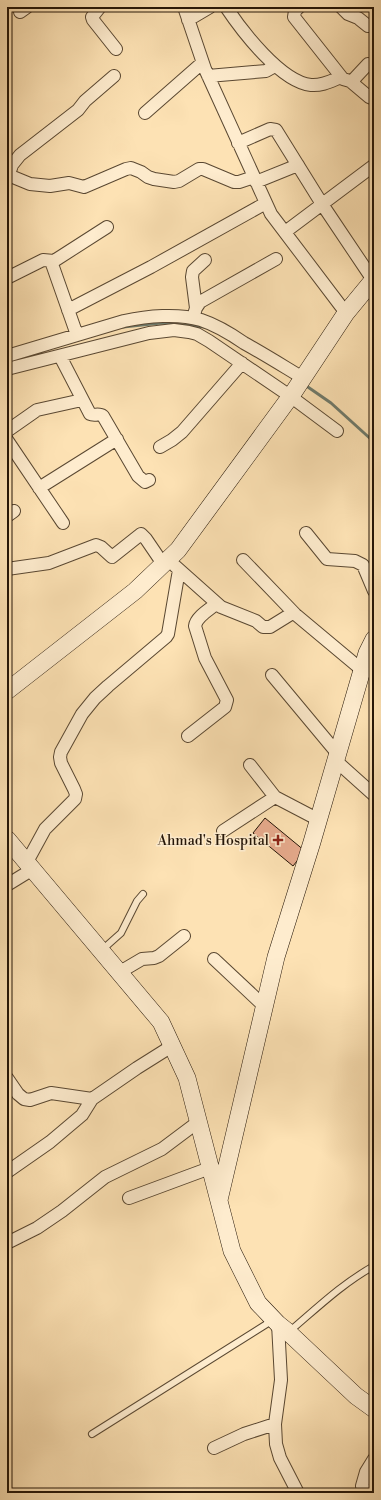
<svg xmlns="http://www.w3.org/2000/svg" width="381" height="1500" viewBox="0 0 381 1500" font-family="'Libre Bodoni',serif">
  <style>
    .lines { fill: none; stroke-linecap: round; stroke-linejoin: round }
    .stream { stroke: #6e7a6b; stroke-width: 3 }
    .building { fill: #e7ab8d; stroke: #241507 }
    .lane-casing { stroke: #5a4832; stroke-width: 8 }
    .street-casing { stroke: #5a4832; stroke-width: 14 }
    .secondary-casing { stroke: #241507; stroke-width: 18 }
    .lane { stroke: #feecce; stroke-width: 6 }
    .street { stroke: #feecce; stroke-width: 12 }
    .secondary { stroke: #feecce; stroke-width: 17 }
    .poi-dot { fill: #8f2418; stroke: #feecce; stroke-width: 1.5 }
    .labels { text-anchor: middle; stroke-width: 3; stroke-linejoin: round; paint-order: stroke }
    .poi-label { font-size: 14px; fill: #241507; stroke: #feecce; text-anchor: end }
  </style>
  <rect width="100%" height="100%" fill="#fde2b4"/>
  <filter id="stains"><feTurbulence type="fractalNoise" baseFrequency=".005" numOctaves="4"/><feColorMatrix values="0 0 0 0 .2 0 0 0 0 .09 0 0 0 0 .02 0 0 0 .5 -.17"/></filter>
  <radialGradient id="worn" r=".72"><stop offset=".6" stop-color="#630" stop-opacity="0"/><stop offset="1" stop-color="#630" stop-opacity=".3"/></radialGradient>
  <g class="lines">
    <path class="stream" d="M123,327L161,323L205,327
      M305,385L331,403L374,442"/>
  </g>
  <path class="building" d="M265,818L305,851L293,866L253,833Z"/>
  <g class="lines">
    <g class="lane-casing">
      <path id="lane" d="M103,949L121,933L137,901L143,894
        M290,1331C317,1308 343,1283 374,1266
        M92,1434L273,1320"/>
    </g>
    <g class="street-casing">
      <path id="street" d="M100,7L92,17L93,20L116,49
        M184,7L205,69L271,214L346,313
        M226,7C242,31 281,82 311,85C322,86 331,81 341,77
        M299,7L295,11L294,17L343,79L350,81L354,79L368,64L374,66
        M341,7L348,14L358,18L368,26L374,24
        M20,12L27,7
        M188,20L210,7
        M208,76L266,71L275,66
        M350,81L369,97L374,99
        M145,113L202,63
        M238,143L270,129L276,130L322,204L373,280
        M7,177H13L30,184L50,186L69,183L84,187L126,169L131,168L141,172L148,177L154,179L174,182L179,181L199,169H203L234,182H239L254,177
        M8,177L12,165L20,155L78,110L85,101L114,76
        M256,182L298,165
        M285,232L373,166
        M7,278L43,260L54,261
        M196,308L192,277L193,271L205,260
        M68,310L151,267L266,203
        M193,318L196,308L200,302L276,259
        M77,335L52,264L54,261L107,227
        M7,356L124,321C147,316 178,313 201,320C216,325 231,334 244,343C264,354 283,366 303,378
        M60,356L90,414C94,416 99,413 103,416L138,476L145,482L149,480
        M7,369L149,333L174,330L189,332L197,334L209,341L290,396L337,431
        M7,431L37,410L82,400
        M7,440L63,523
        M160,447L172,440L182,432L242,363
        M39,488L117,439
        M7,516L14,511
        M306,533L327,559L355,561L363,565L374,591
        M243,560L295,614
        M175,566L221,607L256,621L263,627H270L291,614H295L362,670
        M7,569L49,563L96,545L101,547L112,557L141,534L146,539L163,564
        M272,675L337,753
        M188,736L225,707L227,700L205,658L195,626C196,617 210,609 216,604
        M335,760L374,795
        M250,765L275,797L319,820
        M223,831L275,797
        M27,862L45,829L75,799L76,794L74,789L61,763L60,757L61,752L82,714L95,698L108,686L166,637L168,634L179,570
        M7,885L33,869
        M214,959L264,1006
        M120,972L142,959L154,958L159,956L184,936
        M7,1078L18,1094L24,1099L30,1100L51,1093L92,1099
        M7,1172L50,1142L82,1115L92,1099L137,1068L172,1046
        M129,1198L210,1168
        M7,1243L37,1228L62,1211L105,1177L162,1149L198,1122
        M278,1324L281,1380L275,1424L276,1444L280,1458L298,1493
        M214,1448L244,1434L275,1424
        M368,1493L362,1486L366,1472L374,1459"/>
    </g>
    <g class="secondary-casing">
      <path id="secondary" d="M7,691L135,591L178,550L293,393L346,313L374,279
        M7,839L161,1022L187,1078L232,1251L258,1303L278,1324L288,1332L356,1396L374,1409
        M219,1200L276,957L312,842L367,653L374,639"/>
    </g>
    <use href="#lane" class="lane"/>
    <use href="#street" class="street"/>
    <use href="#secondary" class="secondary"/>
  </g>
  <path class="poi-dot" d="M276 834h4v4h4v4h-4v4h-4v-4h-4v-4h4z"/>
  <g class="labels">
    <g class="poi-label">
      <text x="269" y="845">Ahmad's Hospital</text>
    </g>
  </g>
  <rect width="381" height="1500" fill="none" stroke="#fde2b4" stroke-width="24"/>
  <rect x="8" y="8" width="365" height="1484" fill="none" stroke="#241507" stroke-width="2"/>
  <rect x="12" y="12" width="357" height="1476" fill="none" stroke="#241507"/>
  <rect width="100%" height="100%" filter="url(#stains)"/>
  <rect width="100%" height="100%" fill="url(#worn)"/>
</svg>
